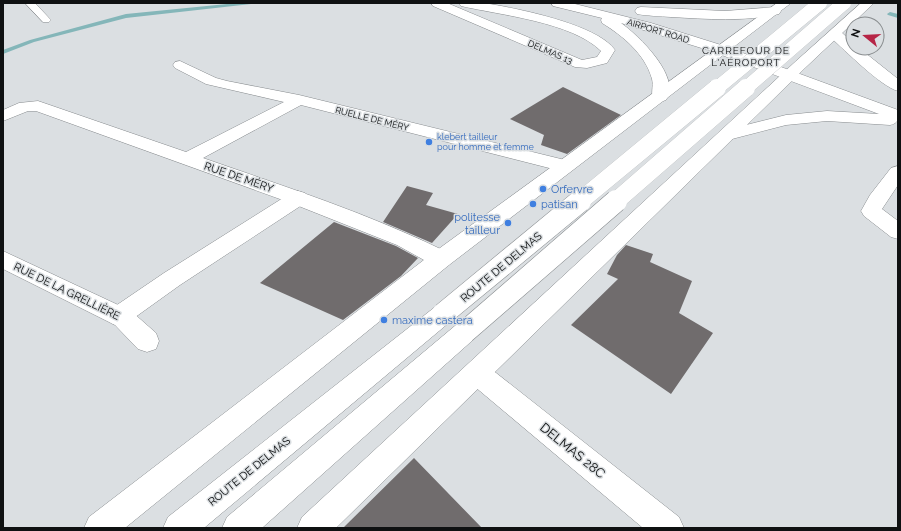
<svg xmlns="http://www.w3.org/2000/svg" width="901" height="531" viewBox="0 0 901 531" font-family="Raleway,sans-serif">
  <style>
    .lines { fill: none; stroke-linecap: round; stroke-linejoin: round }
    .stream { fill: #84b6b9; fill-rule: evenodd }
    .building { fill: #706c6d }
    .service-casing { stroke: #878b8e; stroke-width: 1 }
    .pedestrian-casing { stroke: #878b8e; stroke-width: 1 }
    .minor-casing { stroke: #878b8e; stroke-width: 1 }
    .secondary-casing { stroke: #878b8e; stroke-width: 1 }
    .primary-casing { stroke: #878b8e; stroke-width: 1 }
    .service { fill: #fff; fill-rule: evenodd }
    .pedestrian { fill: #fff; fill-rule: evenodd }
    .minor { fill: #fff; fill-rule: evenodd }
    .secondary { fill: #fff; fill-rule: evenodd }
    .primary { fill: #fff; fill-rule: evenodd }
    .primary-bridge-far2-casing { stroke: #878b8e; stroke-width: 14; stroke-linecap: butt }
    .primary-bridge-far1-casing { stroke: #878b8e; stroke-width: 18; stroke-linecap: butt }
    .primary-bridge-casing { stroke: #878b8e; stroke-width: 23; stroke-linecap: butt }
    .primary-bridge-far2 { stroke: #fff; stroke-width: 14 }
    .primary-bridge-far1 { stroke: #fff; stroke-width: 18 }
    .primary-bridge { stroke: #fff; stroke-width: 22 }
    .shop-dot { fill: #3f7fe0; stroke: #dbdfe2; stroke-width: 1.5 }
    .labels { text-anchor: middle; stroke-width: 3; stroke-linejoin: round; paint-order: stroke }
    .far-street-label { font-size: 9px; fill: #0f1112; stroke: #dbdfe2 }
    .far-shop-label { font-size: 9px; fill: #366cbe; stroke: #dbdfe2; text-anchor: start }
    .far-neighbourhood-label { font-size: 10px; letter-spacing: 1px; fill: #0f1112; stroke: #dbdfe2 }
    .street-label { font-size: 11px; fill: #0f1112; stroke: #dbdfe2 }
    .shop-label { font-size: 11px; fill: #366cbe; stroke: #dbdfe2; text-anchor: start }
    .near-street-label { font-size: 13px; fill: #0f1112; stroke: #dbdfe2 }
  </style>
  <rect width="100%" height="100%" fill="#dbdfe2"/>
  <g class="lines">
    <path class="stream" d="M237,3H253L251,4L126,18L34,42L3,54V50L30,40L126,14Z
      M890,12L898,14V18L888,15L887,14Z"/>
  </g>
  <path class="building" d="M563,87L621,115L567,154L541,145L544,135L510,119Z
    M407,186L433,193L426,205L458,214L432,243L383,222Z
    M334,222L396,246L418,258L401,276L343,320L260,283Z
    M626,245L653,254L650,262L692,281L679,313L713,333L671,394L571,325L618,279L607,274L617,255Z
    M414,458L482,528H343Z"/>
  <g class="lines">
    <g class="service-casing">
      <path id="service" d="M25,3H35L49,18L51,20L49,22H43Z"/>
    </g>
    <g class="pedestrian-casing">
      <path id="pedestrian" d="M298,191L305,193L308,198L305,203L180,285L127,323L119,326L111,323L107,316L111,309L164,273L291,193Z"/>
    </g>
    <g class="minor-casing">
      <path id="minor" d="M431,3H447L582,60L597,57L601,51C572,22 500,15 461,6L459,3C467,3 476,2 484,3C515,8 597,24 615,50L607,63L587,68L575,67L433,6Z
        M180,61L216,78L227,81L299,95L565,160L571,162L574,166L571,170L565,172L301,105L203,158C286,187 370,214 449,253L452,259L449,265L441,267L433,265L397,245L291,203L36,111H28L3,121V110L19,103L38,101L186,152L284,102L206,84L175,68L173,65L175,62Z
        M898,166V185L882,209L898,221V239L891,237L864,216L861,211L870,195L891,168Z
        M3,251L131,311L156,333L159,341L156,349L147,352L138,349L115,325L3,269Z
        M477,361L486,365L679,517L684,528H643L468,381L464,373L468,365Z"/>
    </g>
    <g class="secondary-casing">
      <path id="secondary" d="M551,3H571L651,23L721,45L898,110C898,119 899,123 890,125L827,121L786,125L728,140L722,139L719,135L722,131L786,115L827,111L879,114L711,51L621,23C638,35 682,77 666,100L660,102L654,100C650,94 654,86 652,79C645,54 623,36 602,23L601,20L602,18L553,6Z
        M641,7L725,11L775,7L779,8L781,11L779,14C745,22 706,19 671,17C660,16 647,16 637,14L635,11L637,8Z
        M835,30L840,31L853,43V48H859L898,79V91C880,86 845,50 830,37L828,34L830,31Z"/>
    </g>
    <g class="primary-casing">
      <path id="primary" d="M777,3H791L449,265L125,528H84L89,517L433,253Z
        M861,3H874L805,68L336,528H297L302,517L795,62Z
        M443,304L451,307L455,314L451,321L204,528H163L168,517L435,307Z
        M465,322L474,325L477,332L474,339L262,528H222L227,517L456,325Z"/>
    </g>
    <use href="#service" class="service"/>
    <use href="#pedestrian" class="pedestrian"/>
    <use href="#minor" class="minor"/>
    <use href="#secondary" class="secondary"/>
    <use href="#primary" class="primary"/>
    <g class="primary-bridge-far2-casing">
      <path id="primary-bridge-far2" d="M716,89L820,3
        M745,89L844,3"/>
    </g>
    <g class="primary-bridge-far1-casing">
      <path id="primary-bridge-far1" d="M579,202L717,88
        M615,202L746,88"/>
    </g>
    <g class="primary-bridge-casing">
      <path id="primary-bridge" d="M443,314L580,201
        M465,332L616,201"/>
    </g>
    <use href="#primary-bridge-far2" class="primary-bridge-far2"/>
    <use href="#primary-bridge-far1" class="primary-bridge-far1"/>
    <use href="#primary-bridge" class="primary-bridge"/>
  </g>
  <g class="shop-dot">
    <circle cx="429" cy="142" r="4"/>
    <circle cx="543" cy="189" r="4"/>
    <circle cx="533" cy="204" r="4"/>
    <circle cx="508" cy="223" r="4"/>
    <circle cx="384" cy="320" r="4"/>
  </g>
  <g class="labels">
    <g class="far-street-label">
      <text transform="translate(658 31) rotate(17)" y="3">AIRPORT ROAD</text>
      <text transform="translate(550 52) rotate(23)" y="3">DELMAS 13</text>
      <text transform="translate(372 119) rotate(14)" y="3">RUELLE DE MÉRY</text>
    </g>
    <g class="far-shop-label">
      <text x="437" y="140">klebert tailleur<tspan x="437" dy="10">pour homme et femme</tspan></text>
    </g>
    <g class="far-neighbourhood-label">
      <text x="746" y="54">CARREFOUR DE<tspan x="746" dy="12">L'AÉROPORT</tspan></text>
    </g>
    <g class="street-label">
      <text transform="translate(239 177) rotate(19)" y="4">RUE DE MÉRY</text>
      <text transform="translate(501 267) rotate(-40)" y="4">ROUTE DE DELMAS</text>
      <text transform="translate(67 291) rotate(26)" y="4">RUE DE LA GRELLIÈRE</text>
      <text transform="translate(249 471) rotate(-39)" y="4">ROUTE DE DELMAS</text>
    </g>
    <g class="shop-label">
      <text x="551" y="193">Orfervre</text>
      <text x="541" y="208">patisan</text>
      <text x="500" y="221" text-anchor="end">politesse<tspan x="500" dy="13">tailleur</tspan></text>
      <text x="392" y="324">maxime castera</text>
    </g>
    <g class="near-street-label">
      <text transform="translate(573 450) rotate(39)" y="5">DELMAS 28C</text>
    </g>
  </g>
  <rect width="901" height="531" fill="none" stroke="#0f1112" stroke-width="8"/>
  <g transform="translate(865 36) rotate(288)"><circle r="19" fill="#dbdfe2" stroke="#898d8f"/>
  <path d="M0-3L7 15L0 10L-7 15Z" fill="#b62546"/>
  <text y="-6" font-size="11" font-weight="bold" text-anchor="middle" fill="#0f1112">N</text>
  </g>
</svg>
